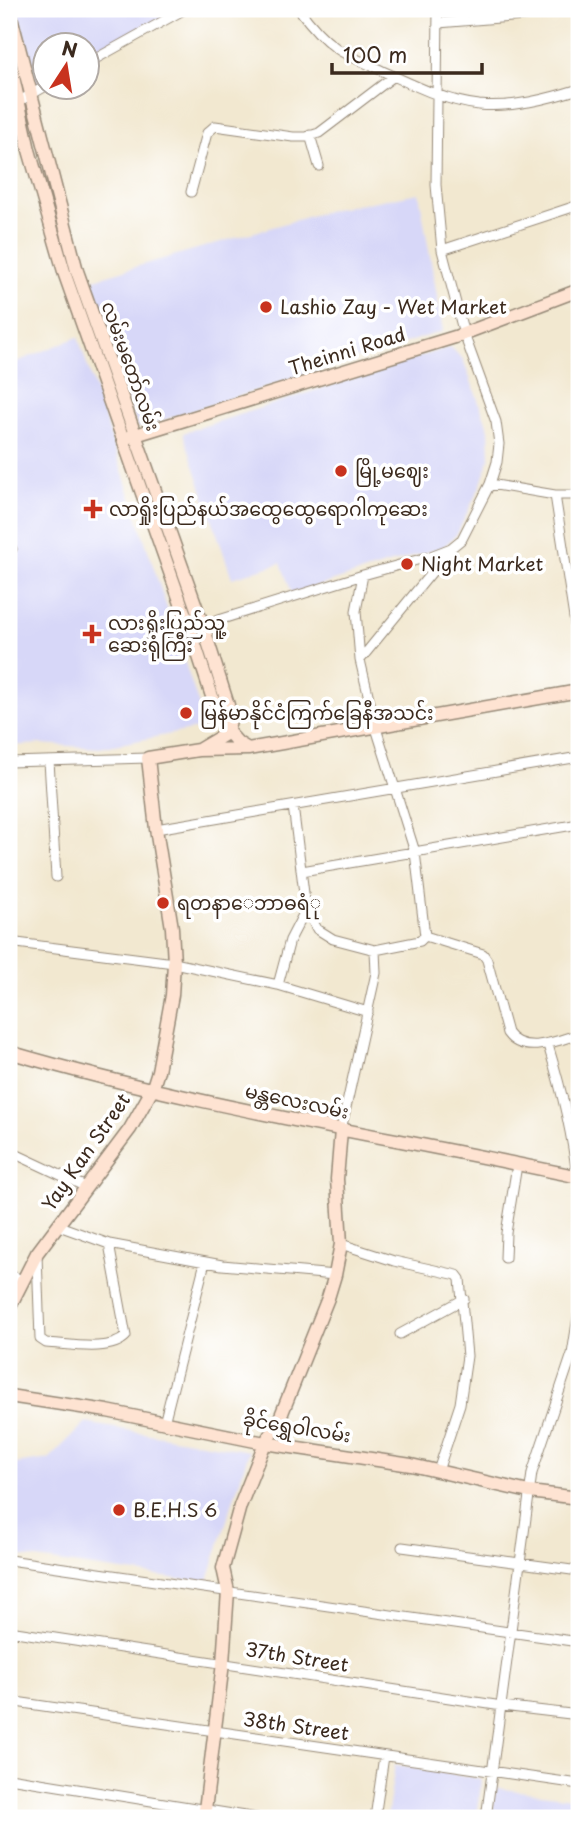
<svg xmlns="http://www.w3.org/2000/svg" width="588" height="1827" viewBox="0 0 588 1827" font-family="'Playpen Sans','Noto Sans Myanmar',sans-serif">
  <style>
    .built { fill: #d7d7f8 }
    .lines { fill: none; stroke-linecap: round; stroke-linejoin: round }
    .street-casing { stroke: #968977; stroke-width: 11 }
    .secondary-casing { stroke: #968977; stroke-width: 15 }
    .street { stroke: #fff; stroke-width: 9 }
    .secondary { stroke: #fee3d2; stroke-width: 12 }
    .poi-dot { fill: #c8321e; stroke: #fff; stroke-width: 2.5 }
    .labels { text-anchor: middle; stroke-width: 7; stroke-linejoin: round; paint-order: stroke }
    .poi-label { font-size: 19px; fill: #3b2a1e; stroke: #fff; text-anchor: start }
    .street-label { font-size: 19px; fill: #3b2a1e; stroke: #fff }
  </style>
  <rect width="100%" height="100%" fill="#fff"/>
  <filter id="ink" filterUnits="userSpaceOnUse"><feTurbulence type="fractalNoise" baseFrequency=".0143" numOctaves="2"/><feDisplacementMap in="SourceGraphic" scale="14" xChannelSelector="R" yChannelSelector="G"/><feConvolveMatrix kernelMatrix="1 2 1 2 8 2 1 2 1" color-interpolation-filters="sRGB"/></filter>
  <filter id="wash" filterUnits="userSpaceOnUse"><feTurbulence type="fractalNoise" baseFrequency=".00686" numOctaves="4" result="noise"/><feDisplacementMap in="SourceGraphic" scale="28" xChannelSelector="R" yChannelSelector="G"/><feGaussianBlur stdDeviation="1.57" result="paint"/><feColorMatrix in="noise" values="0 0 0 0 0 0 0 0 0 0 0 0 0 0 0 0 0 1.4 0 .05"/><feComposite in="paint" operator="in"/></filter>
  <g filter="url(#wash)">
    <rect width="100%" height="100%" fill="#f2e8d0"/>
    <path class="built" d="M17,9H161L166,17L88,61V46H46L45,84L36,89Z
      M419,193L443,331L138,428L84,282L334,209Z
      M78,337L206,727L100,748L41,744L9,746V365Z
      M450,347L463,359L489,430L490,457L481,484L457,534L443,547L292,594L281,563L232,578L183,433Z
      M85,1423L249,1451L207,1583L9,1555V1465L49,1459Z
      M395,1765L482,1779L476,1818H387Z
      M496,1788L579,1799V1818H491Z"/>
  </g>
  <g filter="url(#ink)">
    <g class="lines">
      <g class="street-casing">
        <path id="street" d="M299,9C309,23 322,38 336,48C347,56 362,61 374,67C407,82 443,101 479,105C513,108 547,99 579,89
          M438,23L523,16L573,9
          M88,63L185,9
          M9,107L46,86
          M310,135L319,166
          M191,192L207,133L215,126L293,137H306L319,133L394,76
          M442,250L579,205
          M490,484L555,495L579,650
          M555,495H579
          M9,550L12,549
          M190,629L363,575L428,557L451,548L462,539L490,484L497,462L499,444L496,422L464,334L442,250L436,185L438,9
          M360,660L450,550
          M49,761L56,877
          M9,762L148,758
          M293,806L306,909L317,929L333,939L375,950L420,941L425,936L415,852L376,728L360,660L356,611L363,575
          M156,829L579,757
          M302,871L579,824
          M425,936L483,954L487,960L507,1033C523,1056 557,1041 579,1034
          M9,942L174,963L278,985L368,1012
          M278,985L290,940L306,909
          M548,1045C561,1088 572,1131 577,1177
          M341,1130L376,973L375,950
          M9,1151L86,1187
          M59,1226L109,1244L222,1265L335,1275
          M341,1244L394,1261L457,1275L460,1279L467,1356L460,1404L438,1471
          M37,1255L40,1339L46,1343C68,1344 110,1353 126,1336L109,1244
          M505,1258L506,1233L517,1165
          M9,1275L23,1280
          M400,1334L464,1299
          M164,1423L205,1262
          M402,1547L579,1571
          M9,1560L579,1642
          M9,1631L502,1706L579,1715
          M9,1701L579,1784
          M9,1778L257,1818
          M375,1818L384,1756
          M486,1818L532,1473L572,1354L579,1310"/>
      </g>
      <g class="secondary-casing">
        <path id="secondary" d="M9,9L77,271L203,626L228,705L230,720L227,733L200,749
          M9,58L29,150L65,275L190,629L221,724L238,743L248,749
          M129,437L455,337L579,290
          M9,1052C196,1107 389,1136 579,1177
          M9,1308L37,1253L130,1129L152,1090L158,1071L172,995L174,963L172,928L156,829L148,758L198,750L248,749L579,691
          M9,1396L107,1411L265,1443L411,1465L529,1492L579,1498
          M204,1818L223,1663L228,1591L223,1568L240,1506L265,1443L280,1418L328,1298L335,1275L341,1244L337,1179L341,1130"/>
      </g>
      <use href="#street" class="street"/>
      <use href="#secondary" class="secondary"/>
    </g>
  </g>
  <g class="poi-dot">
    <circle cx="266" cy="307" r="7"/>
    <circle cx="341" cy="471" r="7"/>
    <path d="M89.5 498.5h7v7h7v7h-7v7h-7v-7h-7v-7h7z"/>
    <circle cx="407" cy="564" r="7"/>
    <path d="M88.5 623.5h7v7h7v7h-7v7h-7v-7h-7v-7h7z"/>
    <circle cx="186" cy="713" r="7"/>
    <circle cx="163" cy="903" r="7"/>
    <circle cx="119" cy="1510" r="7"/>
  </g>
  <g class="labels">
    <g class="poi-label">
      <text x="280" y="314">Lashio Zay - Wet Market</text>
      <text x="355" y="478">မြို့မဈေး</text>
      <text x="109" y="516">လာရှိုးပြည်နယ်အထွေထွေရောဂါကုဆေး</text>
      <text x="421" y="571">Night Market</text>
      <text x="108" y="630">လားရှိုးပြည်သူ့<tspan x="108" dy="22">ဆေးရုံကြီး</tspan></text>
      <text x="200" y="720">မြန်မာနိုင်ငံကြက်ခြေနီအသင်း</text>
      <text x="177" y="910">ရတနာေဘာဓရံု</text>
      <text x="133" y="1517">B.E.H.S 6</text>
    </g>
    <g class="street-label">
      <text transform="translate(347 351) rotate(-17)" y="7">Theinni Road</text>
      <text transform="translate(131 366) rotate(70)" y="7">လမ်းမတော်လမ်း</text>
      <text transform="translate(297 1101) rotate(12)" y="7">မန္တလေးလမ်း</text>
      <text transform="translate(86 1152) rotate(-55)" y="7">Yay Kan Street</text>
      <text transform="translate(297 1427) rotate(9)" y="7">ခိုင်ရွှေဝါလမ်း</text>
      <text transform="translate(297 1657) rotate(9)" y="7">37th Street</text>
      <text transform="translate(296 1726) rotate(8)" y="7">38th Street</text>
    </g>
  </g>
  <rect width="588" height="1827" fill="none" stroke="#fff" stroke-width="35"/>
  <g transform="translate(66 66) rotate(12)"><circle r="33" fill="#ffffff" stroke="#b1aaa5" stroke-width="2"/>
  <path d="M0-5L12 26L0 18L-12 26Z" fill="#c8321e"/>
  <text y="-10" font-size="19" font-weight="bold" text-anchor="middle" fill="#3b2a1e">N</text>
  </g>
  <path d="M332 63v10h150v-10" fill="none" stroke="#3b2a1e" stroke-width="3.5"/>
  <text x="343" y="63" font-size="21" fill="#3b2a1e" stroke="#ffffff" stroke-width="5" paint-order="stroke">100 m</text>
</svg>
